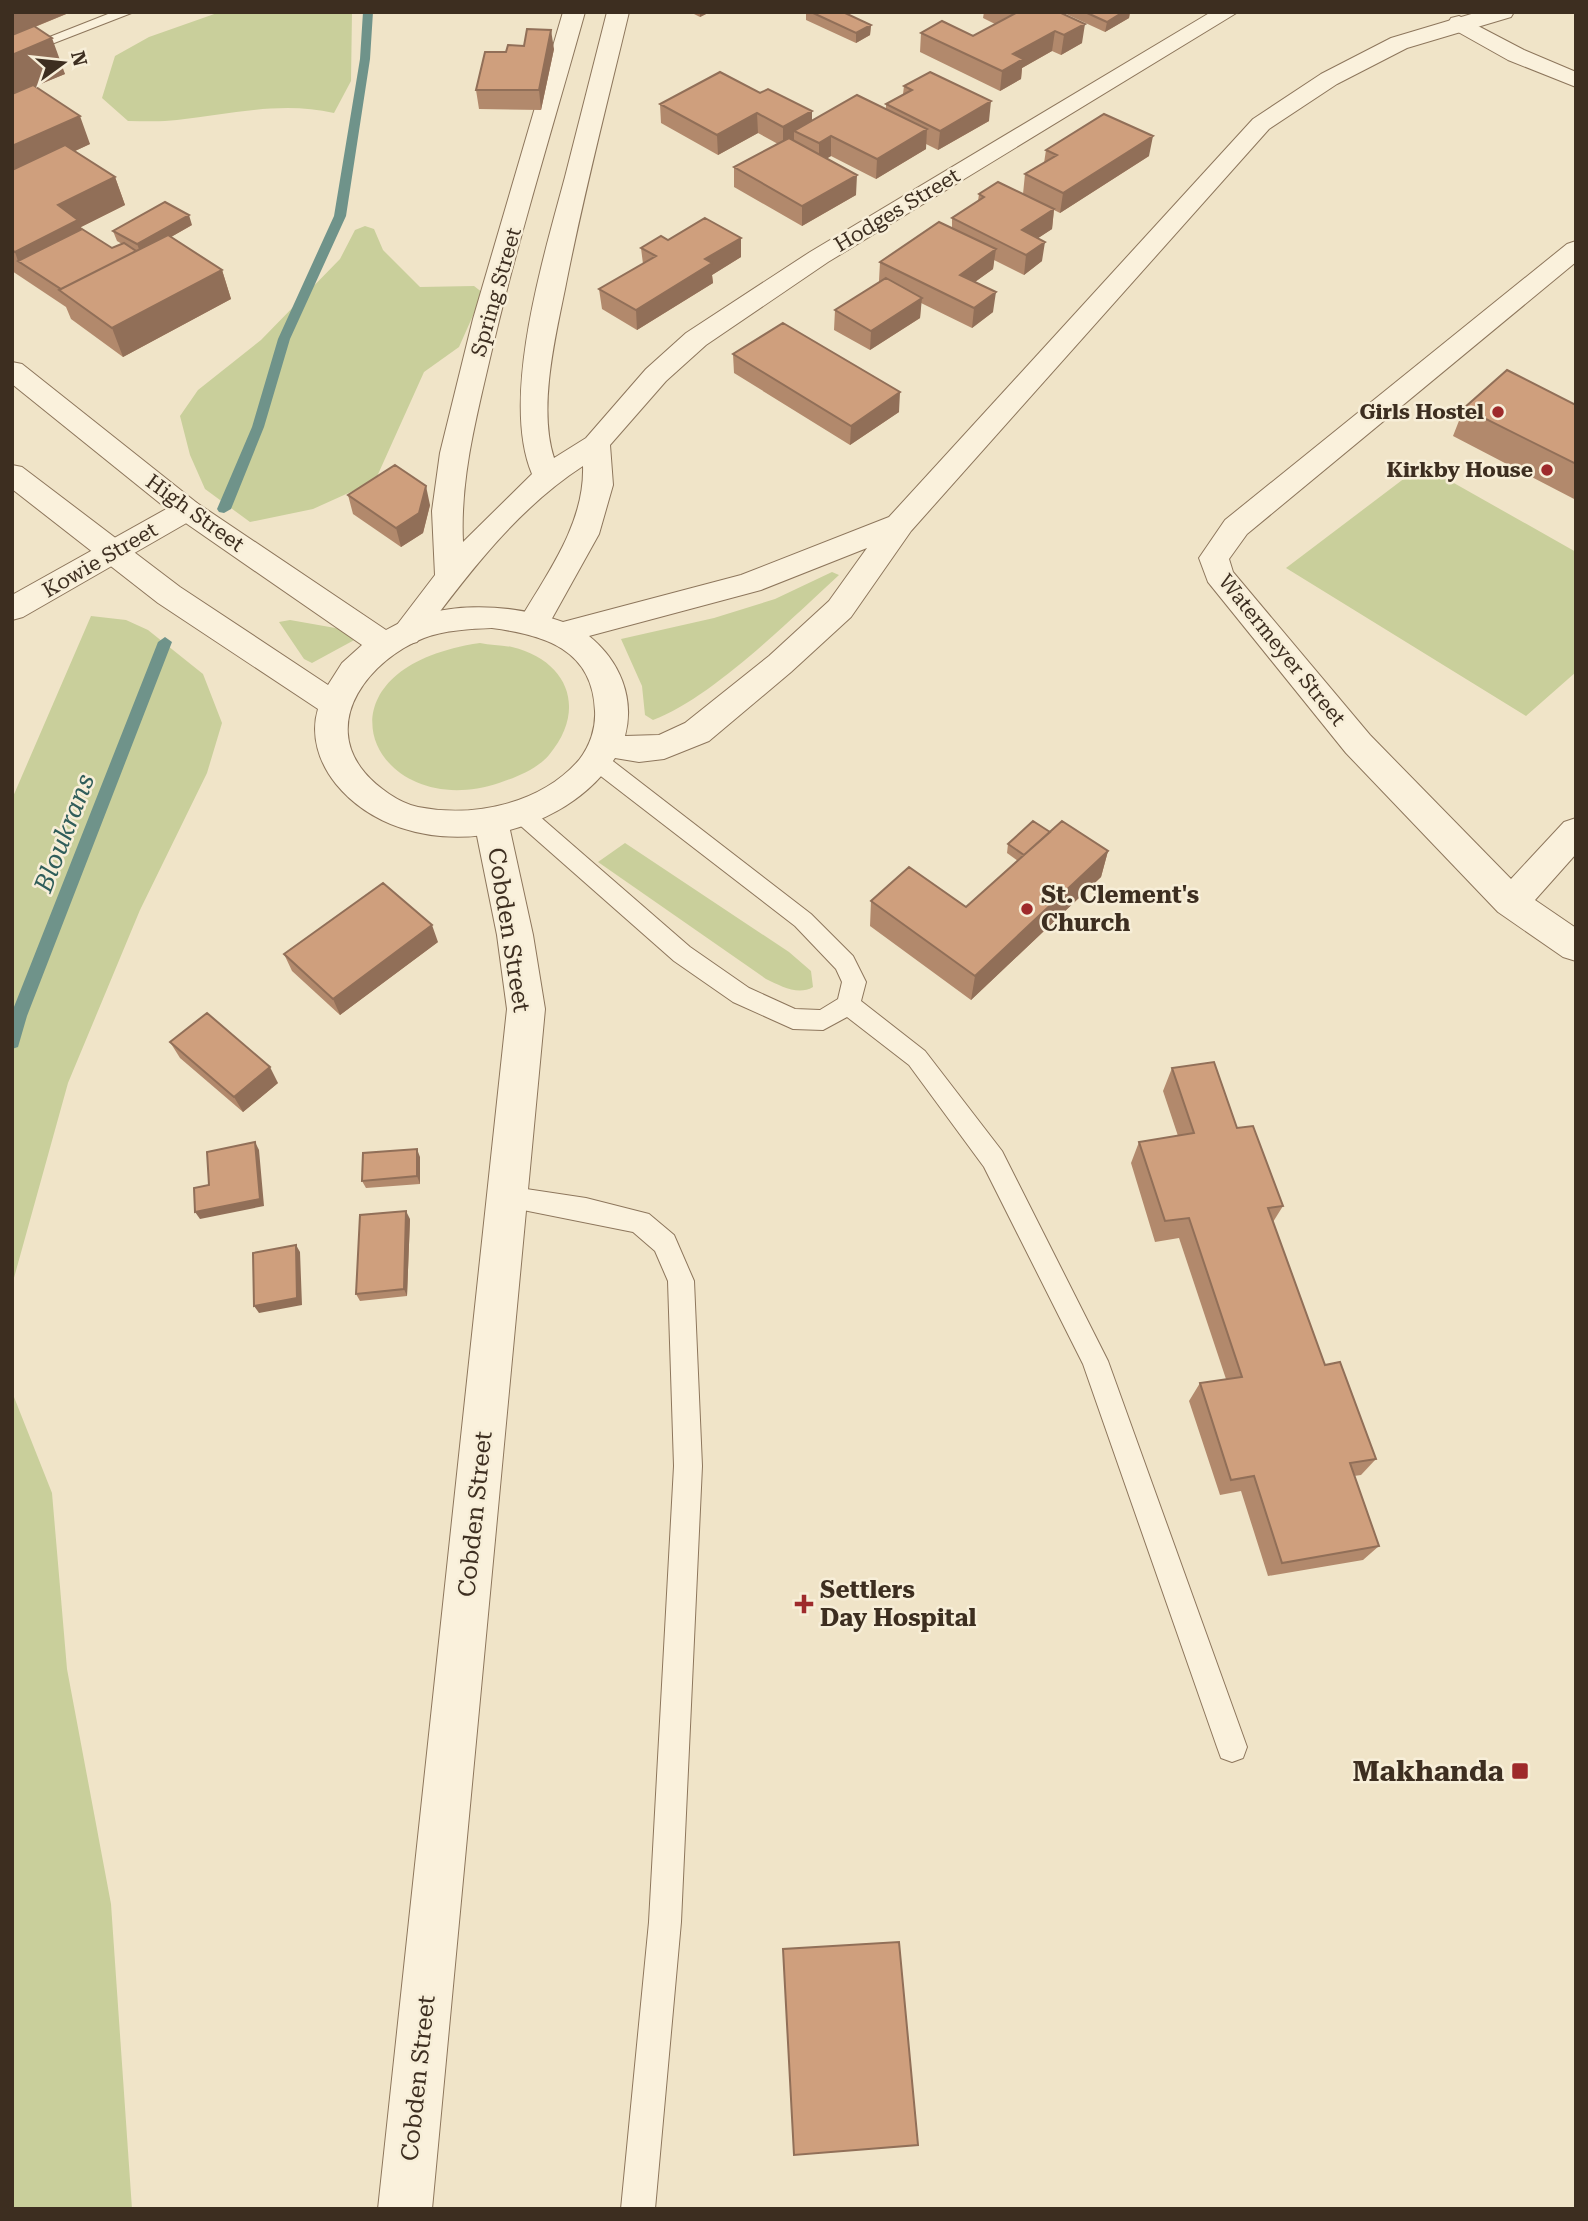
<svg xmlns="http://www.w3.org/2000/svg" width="1588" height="2221" viewBox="0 0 1588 2221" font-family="'Roboto Serif',serif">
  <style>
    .green { fill: #c9cf9b }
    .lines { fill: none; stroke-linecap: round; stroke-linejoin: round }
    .stream { fill: #6f938a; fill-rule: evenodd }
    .service-casing { stroke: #8d765c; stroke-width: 2 }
    .minor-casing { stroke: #8d765c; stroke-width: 2 }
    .tertiary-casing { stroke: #8d765c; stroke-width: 2 }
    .service { fill: #faf1dc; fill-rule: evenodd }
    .minor { fill: #faf1dc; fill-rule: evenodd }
    .tertiary { fill: #faf1dc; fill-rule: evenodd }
    .wall { fill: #b2896c }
    .shaded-wall { fill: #916f58 }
    .building { fill: #cf9f7d; stroke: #916f58; stroke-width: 2 }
    .poi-dot { fill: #9e2a2b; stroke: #f7eed8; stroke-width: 2.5 }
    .labels { text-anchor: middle; stroke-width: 5; stroke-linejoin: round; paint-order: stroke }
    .far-street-label { font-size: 21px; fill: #3d2e20; stroke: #f7eed8 }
    .far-poi-label { font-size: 21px; font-weight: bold; fill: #3d2e20; stroke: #f7eed8; text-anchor: end }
    .poi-label { font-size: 24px; font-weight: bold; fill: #3d2e20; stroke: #f7eed8; text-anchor: start }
    .street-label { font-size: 24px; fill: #3d2e20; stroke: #f7eed8 }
    .water-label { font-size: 26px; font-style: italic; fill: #2f5d5a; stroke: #f7eed8 }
    .near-poi-label { font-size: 28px; font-weight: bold; fill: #3d2e20; stroke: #f7eed8; text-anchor: end }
  </style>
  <rect width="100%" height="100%" fill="#f0e4c8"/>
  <path class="green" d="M220,12H352L351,81L334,113C282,101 229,114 177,120C161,122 144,121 128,121L102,98L115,56L149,37Z
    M365,226L374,229L383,250L420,287L474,286L483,293L459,347L424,372L375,481L313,509L250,522L205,489L190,455L180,416L198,390L261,340L340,259L355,230Z
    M1422,465L1576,552V672L1526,716L1286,568Z
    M832,572L839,575C792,618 711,699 653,720L645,715L642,686L621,639L714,618L775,599Z
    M91,616L126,620L148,630L203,674L222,723L207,773L140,910L68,1083L12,1285V799Z
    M290,620L341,629L358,638L312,663L304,659L279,622Z
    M480,643C490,645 501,645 512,647C569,661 587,710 549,755C537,769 517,777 499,783C372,825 301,669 480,643Z
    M625,843L789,952L811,971L813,987C798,996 781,986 766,979L598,862Z
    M12,1392L52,1493L67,1669L111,1904L132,2209H12Z"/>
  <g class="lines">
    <path class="stream" d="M363,12H373L370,59L346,216L290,339L264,427L231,509L224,513L219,512L217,509L252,427L278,339L334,216L360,59Z
      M165,637L172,642L27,1016L18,1047L12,1049V1012L158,642Z"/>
    <g class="service-casing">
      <path id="service" d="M113,12H134L31,52L26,53L19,49Z
        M597,753L605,755L811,914L853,956L866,982L861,1001L925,1051L1002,1151L1108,1361L1247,1747L1243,1758L1232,1762L1221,1758L1217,1747L1083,1364L984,1167L909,1065L847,1017L823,1030L793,1029L733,1002L674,961L514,820L511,814L514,808H530L690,947L749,988L795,1009L820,1010L838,999L842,982L836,969L795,926L589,767L586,761L589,755Z
        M507,1186L586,1198L649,1214L674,1235L694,1281L702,1466L681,1922L655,2209H621L649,1922L674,1466L668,1281L655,1251L633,1232L498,1205L494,1197L498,1189Z"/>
    </g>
    <g class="minor-casing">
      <path id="minor" d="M563,12H585C553,127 517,242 490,358C476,419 460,479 463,542L532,474C500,398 544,256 565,177C579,122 593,67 607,12H629C607,104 583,196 565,289C555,338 538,409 554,458L586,438L646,369L686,333L810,252L1211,12H1238L828,262L706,345L666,381L610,445L613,485L599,534L545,631L534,634L523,631L518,623C546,575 585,524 583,466C515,510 465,578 417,642L406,645L395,642L390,634L435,575L432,511L440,453L473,319Z
        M1459,16L1524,50L1576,72V87L1508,60L1451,28L1448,23L1451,18Z
        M1576,241V262L1247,534L1229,559L1233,572L1370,735L1511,879L1564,822L1576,818V854L1535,900L1576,928V961L1563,957L1498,912L1346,753L1208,582L1199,558L1225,520L1567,244Z
        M187,500L197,503L202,510L197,517L23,617L12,620V595L177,503Z
        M491,808L503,812L508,821L533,935L545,1009L432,2209H378L507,1009L497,935L474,821L479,812Z"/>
    </g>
    <g class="tertiary-casing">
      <path id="tertiary" d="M1478,12H1514L1511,17L1407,48L1337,84L1269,129L911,531L851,617L791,672L709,741L664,759L639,762L615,758C558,846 405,868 336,784C319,763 310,735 318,709L158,603L12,489V465L22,467L180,587L328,685L342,663L362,645L177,517L12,384V362L22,364L197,503L386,630C438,600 508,602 563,622L741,575L889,517L1253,119L1321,74L1391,38ZM867,548L829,601L769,656L685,723L659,735L625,736C635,698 620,661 589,636L761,590ZM492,628C544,635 593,649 595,711C596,728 590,746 579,760C541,804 473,818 418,807C399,803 377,787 365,773C320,720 371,659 424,638C445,630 470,629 492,628Z"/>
    </g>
    <use href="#service" class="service"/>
    <use href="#minor" class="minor"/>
    <use href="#tertiary" class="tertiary"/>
  </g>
  <path class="wall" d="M12,12H71L35,27L65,74L35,86L90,144L75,151L115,177L125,205L81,227L82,229L112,248L122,244L117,241L113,231L192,225L171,237L222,270L231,299L123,357L71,319L66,307L12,271Z
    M690,12H710L700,17Z
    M806,12H843L871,25L870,35L856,43L806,20Z
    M984,12H1059L1082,43L1061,55L1052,51L1022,68L1021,79L1000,91L920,52L921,33L973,36L995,24L983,18Z
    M1066,12H1130L1129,18L1105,32L1066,14Z
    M554,49L541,110L479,109L476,90L506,52Z
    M720,72L812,121L886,109V104L903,94L904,86L989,121L938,150L926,144V149L876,179L831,156L826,159L856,195L802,226L734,187V167L778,144L758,133L718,155L661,123L660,104Z
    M1046,150L1149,156L1060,213L1054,210L1052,229L1038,238L1042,261L1024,275L994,260L993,269L975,282L993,312L972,328L921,303L920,318L870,350L834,330L835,310L880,282L879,281L880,262L952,228V218L978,201L979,194H1023L1025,174L1044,163Z
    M668,240L741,257L712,275L713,283L637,330L602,309L599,289L643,264L641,248Z
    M733,354L899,412L850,445L734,373Z
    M1576,405V500L1453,436L1464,408Z
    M348,495L430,505L423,533L401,547L353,514Z
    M1050,832L1108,851L1101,877L971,1000L870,926L871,901L966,907L1018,861L1007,853L1008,844Z
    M438,942L340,1015L292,971L284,954Z
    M170,1042L278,1083L243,1112L180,1058Z
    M1172,1068L1237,1128L1283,1206L1273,1222L1325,1365L1376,1459L1361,1475L1354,1476L1379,1546L1363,1560L1268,1576L1241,1491L1220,1495L1189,1401L1200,1383L1226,1379L1179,1238L1155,1242L1131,1163L1139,1142L1178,1136L1163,1091Z
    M420,1157V1184L366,1188L362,1181Z
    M410,1219L407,1296L360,1301L356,1294Z"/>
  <path class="shaded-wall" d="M12,12H71L12,36Z
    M700,12H710L700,17Z
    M1123,12H1130L1129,18L1105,32L1107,22Z
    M1085,24L1082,43L1061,55L1064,35Z
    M871,25L870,35L856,43V33Z
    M551,30L554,49L541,110L539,90Z
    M1055,31L1052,51L1022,68L1021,79L1000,91L1002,71L1013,54Z
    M52,38L65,74L12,96V55Z
    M991,101L989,121L938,150L940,131Z
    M812,111V131H794V141L783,147V127Z
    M757,113L758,133L718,155L717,135Z
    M80,116L90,144L12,180V146Z
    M927,129L926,149L876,179L877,159Z
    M831,136V156L819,163V143Z
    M1153,136L1149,156L1060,213L1063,193Z
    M857,175L856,195L802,226V206Z
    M115,177L125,205L81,227L89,249L18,261L15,252L58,205Z
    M1054,209L1052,229L1020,250L1022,230Z
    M189,215L192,225L141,254L137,244Z
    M741,238V257L712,275L713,283L637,330L636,310L705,259Z
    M1045,242L1042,261L1024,275L1026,255Z
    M996,249L993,269L958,294L960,275Z
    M222,270L231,299L123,357L112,328Z
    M996,292L993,312L972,328L974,308Z
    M922,298L920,318L870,350L871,331Z
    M900,392L899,412L850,445L851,426Z
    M426,486L430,505L423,533L401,547L396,528Z
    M1108,851L1101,877L971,1000L975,976Z
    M432,925L438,942L340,1015L333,999Z
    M270,1067L278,1083L243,1112L234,1097Z
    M255,1142L259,1150L264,1206L200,1219L195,1212Z
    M417,1149L420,1157V1184L417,1176Z
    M406,1211L410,1219L407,1296L404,1289Z
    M296,1245L300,1252L302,1305L259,1313L254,1306Z"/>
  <path class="building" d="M811,12H843L871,25L856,33Z
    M1014,12H1059L1085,24L1064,35L1055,31L1013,54L1023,59L1002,71L921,33L942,21L973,36L1016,13Z
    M1085,12H1123L1107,22Z
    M34,26L52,38L12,55V35Z
    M527,29L551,30L539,90H476L485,52H506L508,45L524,46Z
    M720,72L760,93L768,89L812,111L783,127L757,113L717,135L660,104Z
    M930,72L991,101L940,131L886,104L912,90L904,86Z
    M33,85L80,116L12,146V94Z
    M857,95L927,129L877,159L831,136L819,143L794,131Z
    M1104,114L1153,136L1063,193L1025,174L1057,155L1046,150Z
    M789,138L857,175L802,206L734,167Z
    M65,145L115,177L58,205L78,220L15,252L12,250V170Z
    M998,182L1054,209L1022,230L1045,242L1026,255L952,218L984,197L979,194Z
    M165,202L189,215L137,244L113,231Z
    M705,218L741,238L705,259L712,263L636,310L599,289L656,256L641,248L661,236L668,240Z
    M939,222L996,249L960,275L996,292L974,308L880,262Z
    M82,229L112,248L124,243L136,251L61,289L18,261Z
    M168,235L222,270L112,328L59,290Z
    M886,278L922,298L871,331L835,310Z
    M783,323L900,392L851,426L733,354Z
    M1507,370L1576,405V464L1464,408Z
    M395,465L426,486L419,513L396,528L348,495Z
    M1033,821L1050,832L1024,855L1008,844Z
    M1062,821L1108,851L975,976L871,901L909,867L966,907Z
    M383,883L432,925L333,999L284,954Z
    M207,1013L270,1067L234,1097L170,1042Z
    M1214,1062L1237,1128L1253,1126L1283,1206L1268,1208L1325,1365L1340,1362L1376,1459L1350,1463L1379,1546L1282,1563L1254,1476L1231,1480L1200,1383L1242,1377L1189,1218L1165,1221L1139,1142L1194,1133L1172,1068Z
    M255,1142L260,1199L195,1212L194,1188L209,1185L207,1152Z
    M417,1149V1176L362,1181L363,1153Z
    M406,1211L404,1289L356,1294L360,1215Z
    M296,1245L297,1298L254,1306L253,1253Z
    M899,1942L918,2145L794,2155L783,1949Z"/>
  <g class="poi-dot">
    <circle cx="1498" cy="412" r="7"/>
    <circle cx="1547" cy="470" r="7"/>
    <circle cx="1027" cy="909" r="7"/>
    <path d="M800.5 1593.5h7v7h7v7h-7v7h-7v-7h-7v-7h7z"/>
    <rect x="1511" y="1762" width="18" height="18" rx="3.5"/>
  </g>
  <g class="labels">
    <g class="far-street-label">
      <text transform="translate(897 210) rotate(-31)" y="7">Hodges Street</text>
      <text transform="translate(496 292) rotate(-74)" y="7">Spring Street</text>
      <text transform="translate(195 513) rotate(36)" y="7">High Street</text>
      <text transform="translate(100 560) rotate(-30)" y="7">Kowie Street</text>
      <text transform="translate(1282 650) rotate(51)" y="7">Watermeyer Street</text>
    </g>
    <g class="far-poi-label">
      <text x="1484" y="419">Girls Hostel</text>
      <text x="1533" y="477">Kirkby House</text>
    </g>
    <g class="poi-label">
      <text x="1041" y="903">St. Clement's<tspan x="1041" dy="28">Church</tspan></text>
      <text x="820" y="1598">Settlers<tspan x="820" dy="28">Day Hospital</tspan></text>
    </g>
    <g class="street-label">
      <text transform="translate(509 930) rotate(81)" y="8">Cobden Street</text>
      <text transform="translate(475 1514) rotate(-84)" y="8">Cobden Street</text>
      <text transform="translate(418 2078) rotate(-84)" y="8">Cobden Street</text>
    </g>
    <g class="water-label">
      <text transform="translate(64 833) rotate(-69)" y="9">Bloukrans</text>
    </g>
    <g class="near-poi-label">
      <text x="1504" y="1781">Makhanda</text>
    </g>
  </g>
  <rect width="1588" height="2221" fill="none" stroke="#3d2e20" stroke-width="28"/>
  <g transform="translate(63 63) rotate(75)" stroke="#f7eed8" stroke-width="5" paint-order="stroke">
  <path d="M0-5L12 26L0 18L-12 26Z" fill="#3d2e20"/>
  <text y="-10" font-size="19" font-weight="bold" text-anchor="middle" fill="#3d2e20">N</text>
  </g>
</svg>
